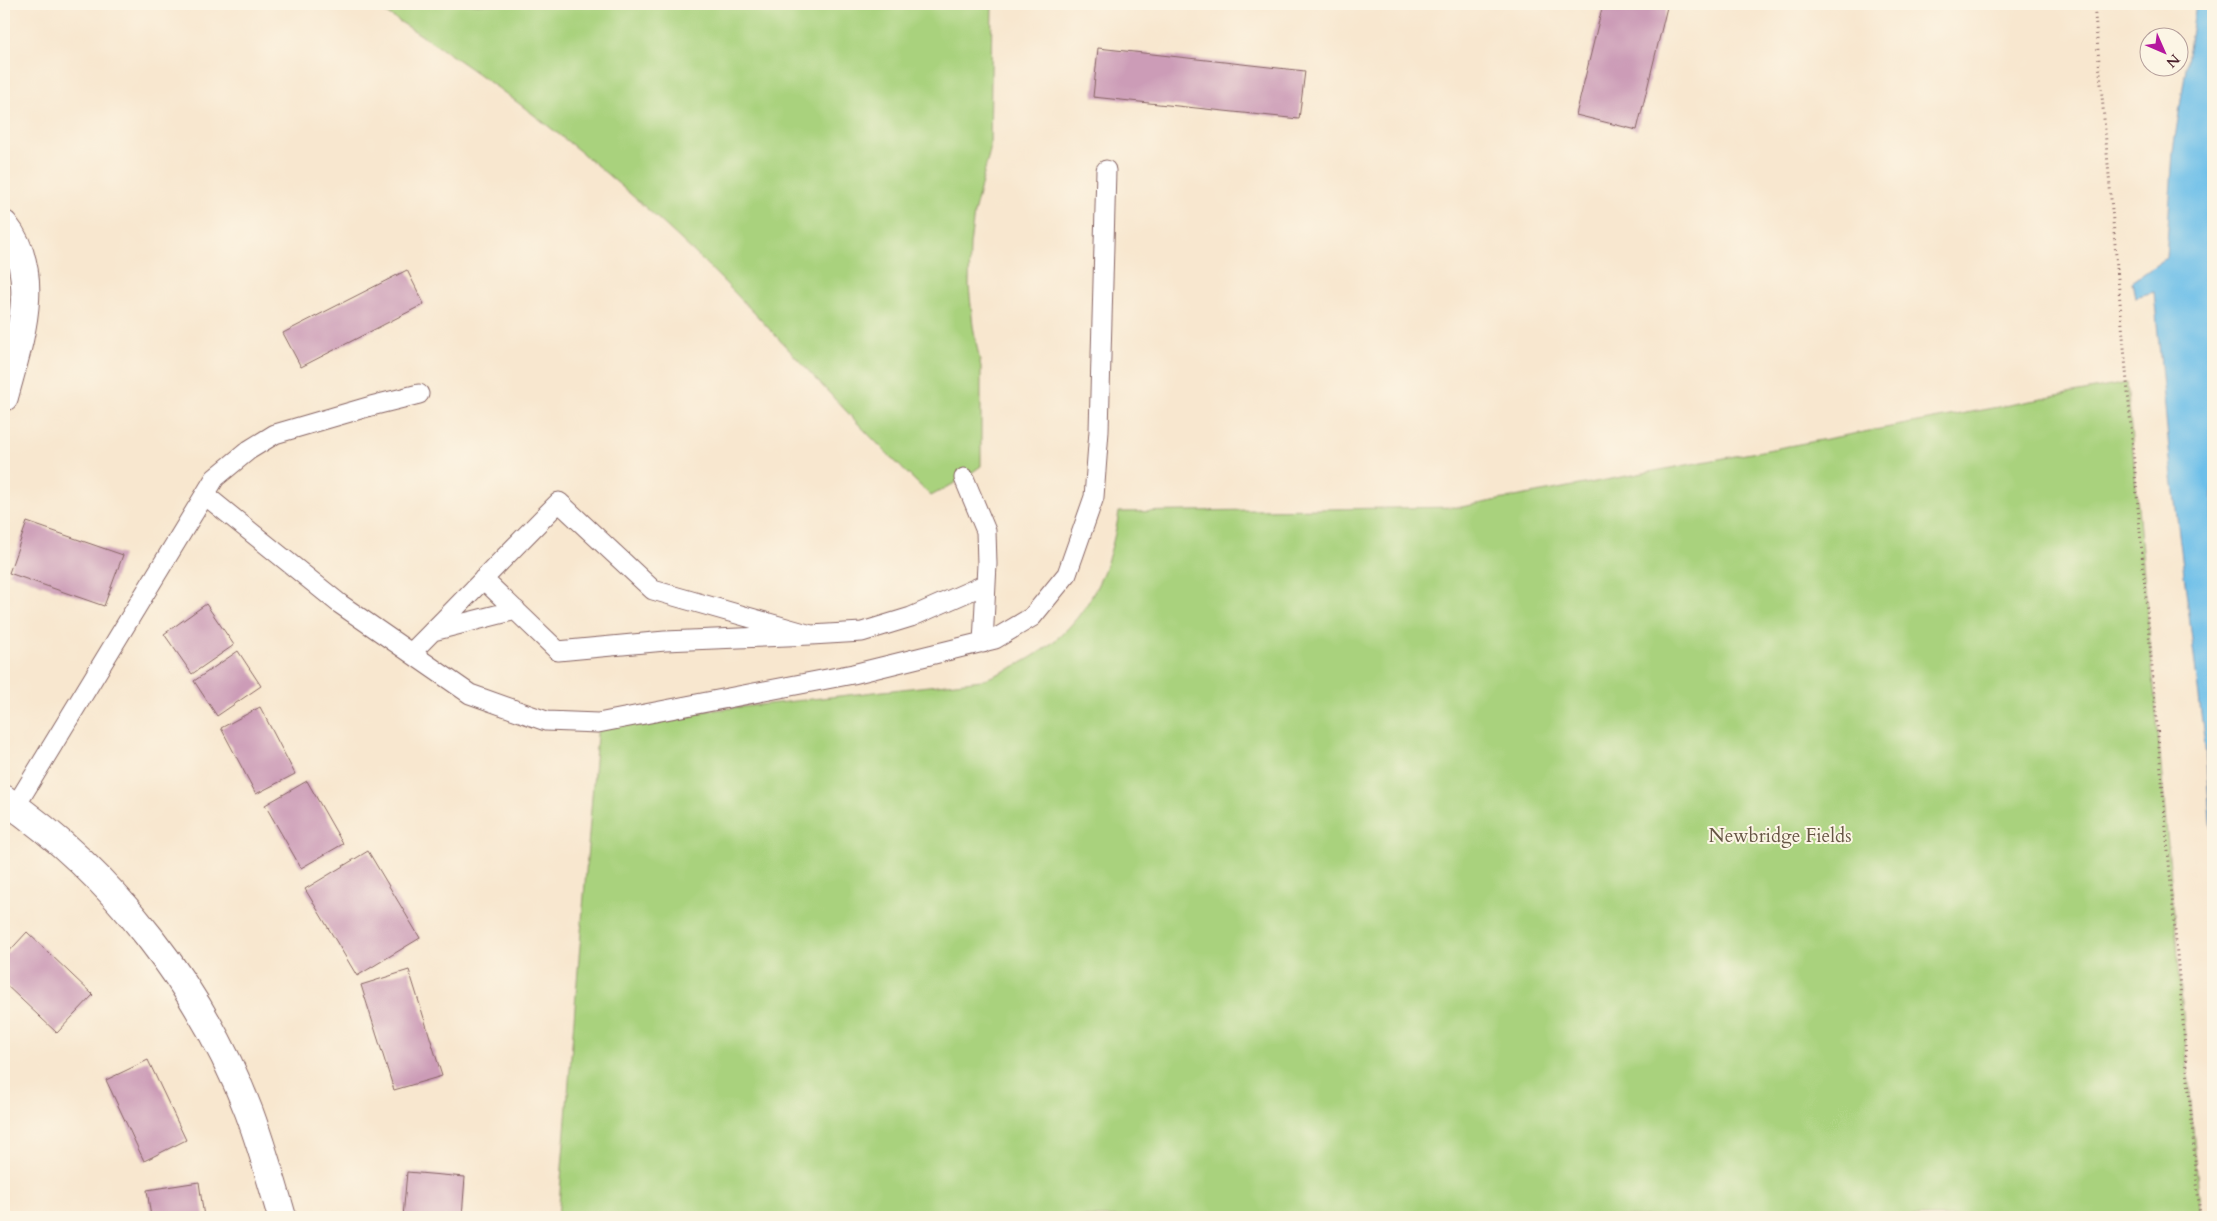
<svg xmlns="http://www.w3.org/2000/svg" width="2217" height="1221" viewBox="0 0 2217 1221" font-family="Cardo,serif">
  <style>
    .green { fill: #a9d27d; stroke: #7a7854 }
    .water { fill: #6dbfe9; stroke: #5c6f8a }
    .building { fill: #cc9cb7 }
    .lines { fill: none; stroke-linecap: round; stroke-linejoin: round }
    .service-casing { stroke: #876564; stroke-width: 21 }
    .minor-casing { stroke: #876564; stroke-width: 30 }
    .path { stroke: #876564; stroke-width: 3; stroke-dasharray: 1 4; stroke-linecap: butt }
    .service { stroke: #fff; stroke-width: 19 }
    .minor { stroke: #fff; stroke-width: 28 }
    .labels { text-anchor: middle; stroke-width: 4; stroke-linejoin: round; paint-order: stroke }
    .park-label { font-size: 19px; fill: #654; stroke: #fcf5e5 }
  </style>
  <rect width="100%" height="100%" fill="#fcf5e5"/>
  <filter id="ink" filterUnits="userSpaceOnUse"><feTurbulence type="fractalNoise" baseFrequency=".02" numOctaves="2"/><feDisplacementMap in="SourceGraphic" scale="10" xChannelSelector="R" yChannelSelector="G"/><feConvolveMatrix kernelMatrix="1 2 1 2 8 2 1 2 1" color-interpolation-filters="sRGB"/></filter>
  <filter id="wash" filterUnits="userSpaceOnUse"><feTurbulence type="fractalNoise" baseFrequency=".0096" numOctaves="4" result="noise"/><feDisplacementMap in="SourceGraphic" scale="20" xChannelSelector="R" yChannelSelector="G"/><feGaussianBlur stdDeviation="1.12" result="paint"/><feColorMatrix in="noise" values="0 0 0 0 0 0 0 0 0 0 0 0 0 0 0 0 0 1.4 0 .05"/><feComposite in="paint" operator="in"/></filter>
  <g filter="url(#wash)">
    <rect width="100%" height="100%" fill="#f8e7cf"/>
    <path class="green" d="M371,4H992L990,150L974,213L970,245L969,286L973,326L981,367V466L964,478L931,496C848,419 776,331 694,252C596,159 487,73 371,4Z
      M2127,383L2201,1217H558L598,723L982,680C1067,650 1105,600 1119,512L1461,507Z"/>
    <path class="water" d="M2196,4H2213V862L2205,746L2170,460L2154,292L2135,297L2132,282L2166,258L2173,151Z"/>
    <g id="blocks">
      <path class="building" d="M1603,4H1652L1667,7L1637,130L1576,115Z
        M1098,48L1305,71L1299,119L1093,97Z
        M407,270L424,304L301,367L283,333Z
        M27,522L123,555L104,606L9,573Z
        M206,604L234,645L192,674L164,634Z
        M238,651L261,686L217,716L194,681Z
        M260,707L295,774L256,794L221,728Z
        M307,781L343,844L301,868L265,805Z
        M368,851L420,938L357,976L305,889Z
        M27,932L93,995L57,1033L4,983V957Z
        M409,970L442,1076L394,1090L361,985Z
        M148,1060L186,1140L144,1161L106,1080Z
        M407,1172L465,1177L462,1217H403Z
        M199,1182L204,1217H151L147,1190Z"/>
    </g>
  </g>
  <g filter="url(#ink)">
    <use href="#blocks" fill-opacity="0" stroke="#876564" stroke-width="1"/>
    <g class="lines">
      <g class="service-casing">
        <path id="service" d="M964,478L986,531L987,564L983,643
          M205,495L340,604L470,694L546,721L598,723L853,674L995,639L1032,617L1067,574L1094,497L1099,431L1106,170
          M433,631L516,610
          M811,635L862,632L911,617L986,584
          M411,653C461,603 509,552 559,502L653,590L811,635L665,641L558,651L483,579
          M15,807L215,478L249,450L275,434L371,406L419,394"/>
      </g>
      <g class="minor-casing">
        <path id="minor" d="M4,225C44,275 18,343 4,397
          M4,799C113,874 202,989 249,1112C262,1147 272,1182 282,1217"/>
      </g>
      <path class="path" d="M2094,4L2200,1217"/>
      <use href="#service" class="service"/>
      <use href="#minor" class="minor"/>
    </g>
  </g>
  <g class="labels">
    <g class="park-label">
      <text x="1780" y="842">Newbridge Fields</text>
    </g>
  </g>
  <rect width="2217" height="1221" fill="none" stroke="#fcf5e5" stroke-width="20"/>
  <g transform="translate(2164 52) rotate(135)"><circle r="24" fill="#fcf5e5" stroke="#b59f9b"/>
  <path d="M0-4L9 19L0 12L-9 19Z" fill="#b5179e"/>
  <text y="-8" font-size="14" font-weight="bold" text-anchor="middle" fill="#4a1f2b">N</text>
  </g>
</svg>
